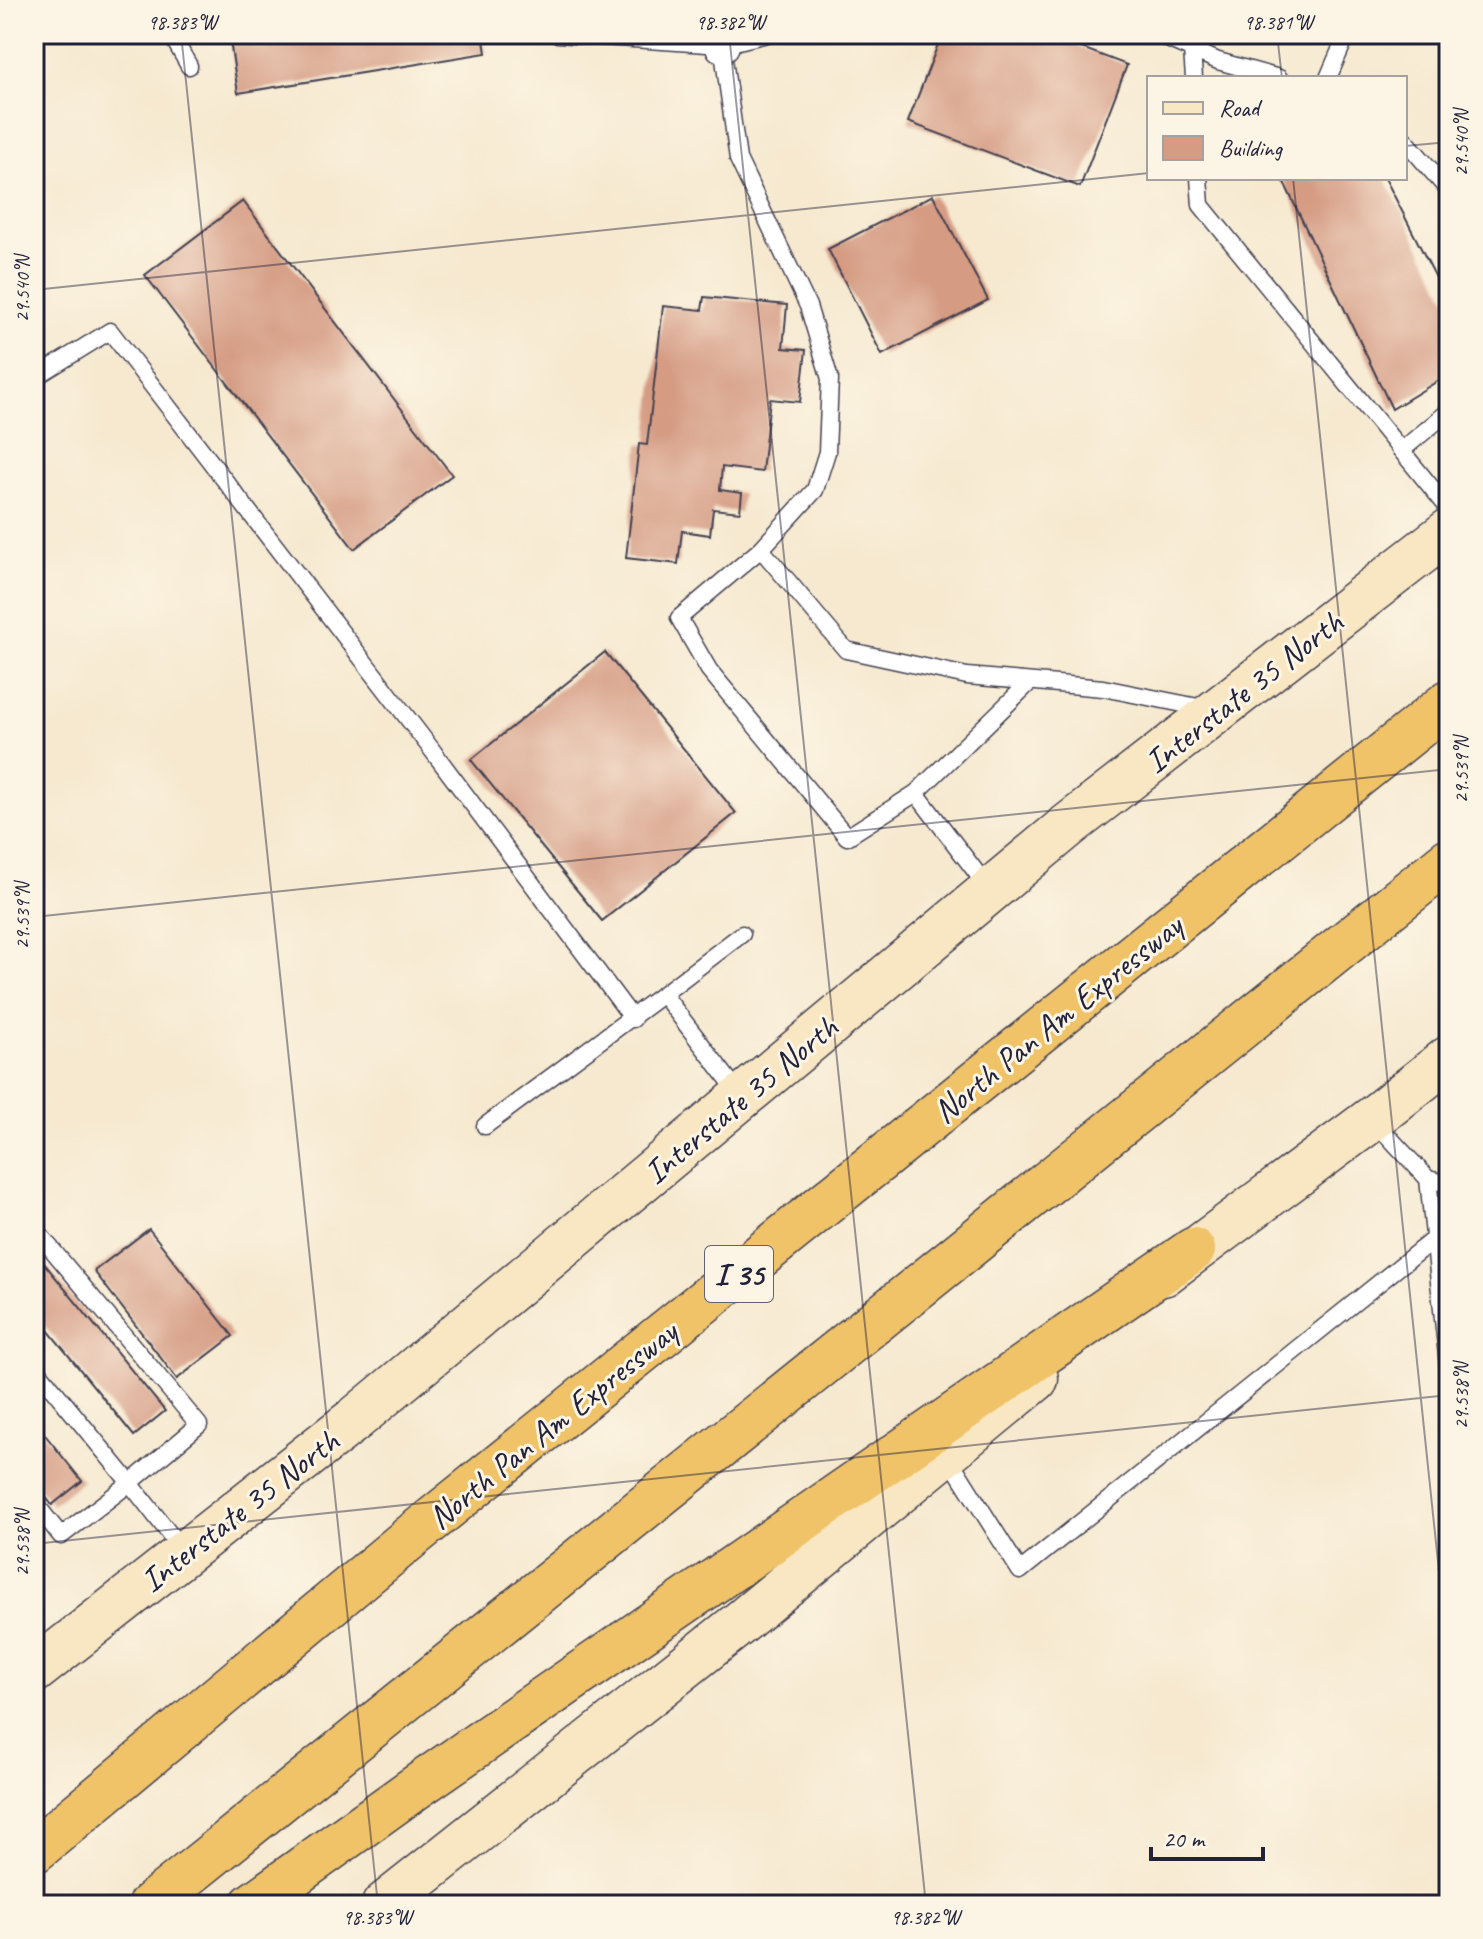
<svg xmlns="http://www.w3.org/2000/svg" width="1483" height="1939" viewBox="0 0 1483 1939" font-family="Caveat,sans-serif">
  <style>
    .building { fill: #d59b83 }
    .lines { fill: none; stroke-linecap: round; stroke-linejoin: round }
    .service-casing { stroke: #424051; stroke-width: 19 }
    .minor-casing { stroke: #424051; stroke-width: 37 }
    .secondary-casing { stroke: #424051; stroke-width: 47 }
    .motorway-casing { stroke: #424051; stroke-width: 47 }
    .service { stroke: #fff; stroke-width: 16 }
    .minor { stroke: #fff; stroke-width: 34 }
    .secondary { stroke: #f9e7c3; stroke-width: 44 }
    .motorway { stroke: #f0c369; stroke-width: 44 }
    .ticks { fill: none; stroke: #22223b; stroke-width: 2; stroke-opacity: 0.45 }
    .labels { text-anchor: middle; stroke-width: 6; stroke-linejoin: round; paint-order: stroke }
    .shield { fill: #fcf5e5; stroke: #63616e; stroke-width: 2 }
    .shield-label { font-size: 32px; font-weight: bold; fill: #22223b }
    .street-label { font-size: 34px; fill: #22223b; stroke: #fcf5e5 }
    .neatline { fill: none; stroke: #22223b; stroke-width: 3 }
    .ticks-label { font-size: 20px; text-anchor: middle; fill: #22223b }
  </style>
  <rect width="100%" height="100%" fill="#fcf5e5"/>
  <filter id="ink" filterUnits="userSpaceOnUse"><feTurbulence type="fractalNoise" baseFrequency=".0125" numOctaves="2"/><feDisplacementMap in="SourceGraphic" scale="16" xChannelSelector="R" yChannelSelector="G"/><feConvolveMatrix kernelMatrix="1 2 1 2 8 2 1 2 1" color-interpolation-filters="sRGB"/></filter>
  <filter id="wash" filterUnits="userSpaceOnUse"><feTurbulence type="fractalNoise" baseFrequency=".006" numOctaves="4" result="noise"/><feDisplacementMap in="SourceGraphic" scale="32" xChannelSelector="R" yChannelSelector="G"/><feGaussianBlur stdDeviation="1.8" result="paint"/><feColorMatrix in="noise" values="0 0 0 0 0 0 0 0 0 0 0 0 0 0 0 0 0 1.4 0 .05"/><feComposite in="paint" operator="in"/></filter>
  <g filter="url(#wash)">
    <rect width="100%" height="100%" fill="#f6e9d0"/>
    <g id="blocks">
      <path class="building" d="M229,34H483L486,53L238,93Z
        M942,34H1045L1127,65L1080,187L908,122Z
        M1282,178H1385L1449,303V374L1392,409Z
        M933,195L988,300L882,355L828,249Z
        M243,201L452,475L354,549L145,275Z
        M704,297L787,305L783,348L806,350L800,402L770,399L762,472L722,467L720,490L742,493L740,512L713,509L710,535L682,531L678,564L626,558L639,444L647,445L663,306L702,310Z
        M605,652L736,813L602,921L471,760Z
        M149,1229L233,1336L177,1379L94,1271Z
        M34,1251L165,1411L134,1436L34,1313Z
        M34,1421L82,1481L52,1505L34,1482Z"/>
    </g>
  </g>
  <g filter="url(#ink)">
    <use href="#blocks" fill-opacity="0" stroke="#424051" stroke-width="2"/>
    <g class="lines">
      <g class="service-casing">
        <path id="service" d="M171,34L189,66
          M558,34L722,45L767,34
          M1156,34L1218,61L1279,78
          M722,45L738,159L808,306L830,379L827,452L815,490L761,549
          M1192,50L1194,78
          M1328,78L1347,34
          M1405,140L1449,191
          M1199,178L1201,205L1449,509
          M34,378L110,331L429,746L633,1019
          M1402,450L1449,411
          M916,793L1030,682
          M989,889L916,793L847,837L709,670L679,618L761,549L846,650L967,676L1103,688L1208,709
          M663,994L742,934
          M1373,1120L1428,1179L1449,1375
          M485,1126L663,994L741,1096
          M1428,1179L1449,1184
          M34,1228L199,1425L130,1483L183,1551
          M34,1366L130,1483L61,1536L34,1502
          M947,1455L1020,1571L1435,1238"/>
      </g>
      <g class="minor-casing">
        <path id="minor" d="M720,34L722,45"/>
      </g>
      <g class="secondary-casing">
        <path id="secondary" d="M1163,1274L1372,1119L1449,1058
          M34,1671L355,1419L1069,825L1449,531
          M384,1905L740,1623L1036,1379"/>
      </g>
      <g class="motorway-casing">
        <path id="motorway" d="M34,1851L412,1536L1449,702
          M150,1905L1449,860
          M252,1905L412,1790L1193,1250"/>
      </g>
      <use href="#service" class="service"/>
      <use href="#minor" class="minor"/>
      <use href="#secondary" class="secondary"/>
      <use href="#motorway" class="motorway"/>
    </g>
  </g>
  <path class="ticks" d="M181,34L378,1905M729,34L926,1905M1277,34L1282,78M1405,146L1449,142M1293,178L1449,1667M34,290L1149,173M34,917L1449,769M34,1544L1449,1395"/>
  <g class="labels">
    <rect class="shield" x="705" y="1246" width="68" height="56" rx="6"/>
    <g class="shield-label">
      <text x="739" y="1285">I 35</text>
    </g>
    <g class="street-label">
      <text transform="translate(1243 691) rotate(-38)" y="12">Interstate 35 North</text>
      <text transform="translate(1057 1018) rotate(-39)" y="12">North Pan Am Expressway</text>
      <text transform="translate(740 1099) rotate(-40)" y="12">Interstate 35 North</text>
      <text transform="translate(552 1424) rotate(-39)" y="12">North Pan Am Expressway</text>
      <text transform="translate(239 1510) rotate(-38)" y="12">Interstate 35 North</text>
    </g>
  </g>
  <rect width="1483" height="1939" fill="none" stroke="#fcf5e5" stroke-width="88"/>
  <rect x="1147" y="76" width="260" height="104" fill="#fcf5e5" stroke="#a5a1a1" stroke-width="2"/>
  <rect x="1163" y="102" width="40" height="12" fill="#f9e7c3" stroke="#a5a1a1" stroke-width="2"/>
  <text x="1219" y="116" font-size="24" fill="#22223b">Road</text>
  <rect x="1163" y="136" width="40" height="24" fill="#d59b83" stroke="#a5a1a1" stroke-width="2"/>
  <text x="1219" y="156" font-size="24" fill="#22223b">Building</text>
  <path d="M1151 1847v12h112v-12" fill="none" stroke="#22223b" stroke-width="4"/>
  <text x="1163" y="1847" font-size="24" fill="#22223b" stroke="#fcf5e5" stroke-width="6" paint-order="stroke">20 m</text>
  <rect x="44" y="44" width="1395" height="1851" class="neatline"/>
  <g class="ticks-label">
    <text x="182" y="29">98.383°W</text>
    <text x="730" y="29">98.382°W</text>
    <text x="1278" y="29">98.381°W</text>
    <text transform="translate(1461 143) rotate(-90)" y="7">29.540°N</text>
    <text transform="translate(22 289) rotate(-90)" y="7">29.540°N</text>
    <text transform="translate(1461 770) rotate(-90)" y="7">29.539°N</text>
    <text transform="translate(22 916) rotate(-90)" y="7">29.539°N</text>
    <text transform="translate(1461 1396) rotate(-90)" y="7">29.538°N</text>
    <text transform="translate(22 1543) rotate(-90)" y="7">29.538°N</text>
    <text x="377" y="1924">98.383°W</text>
    <text x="925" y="1924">98.382°W</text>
  </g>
</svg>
